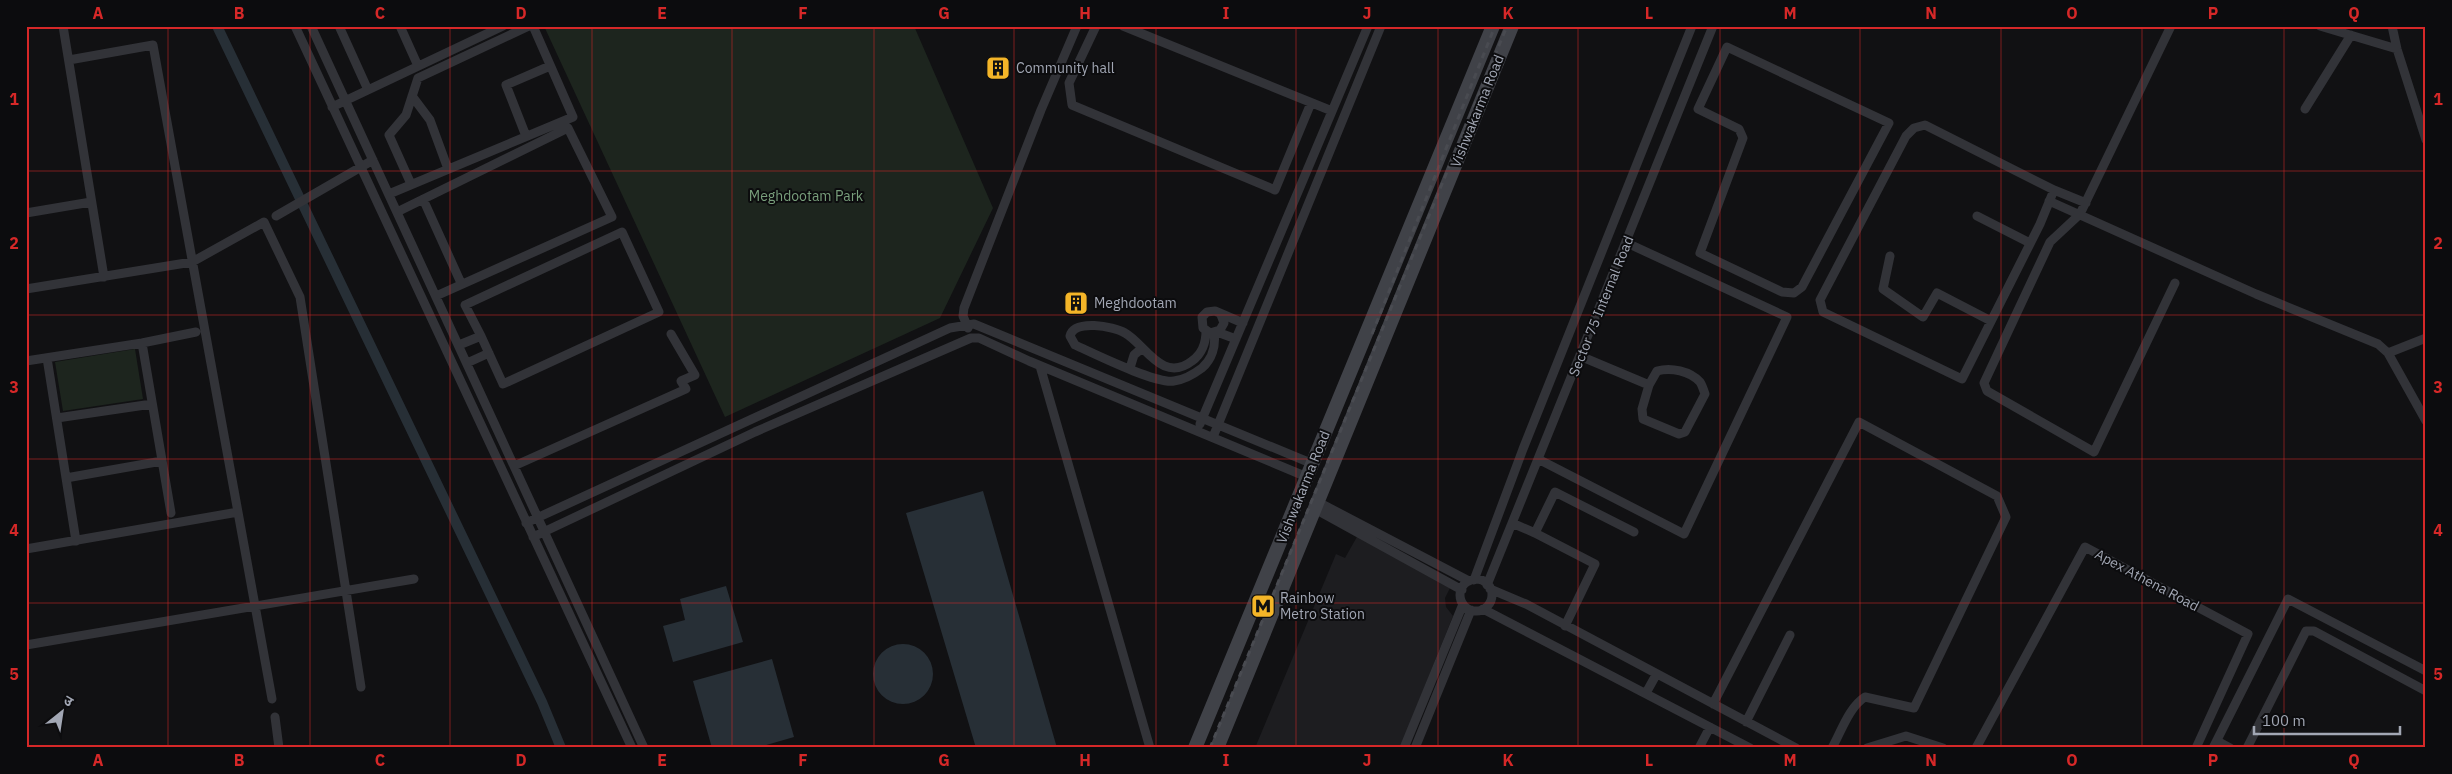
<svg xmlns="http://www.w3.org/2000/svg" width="2452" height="774" viewBox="0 0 2452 774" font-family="'IBM Plex Sans','Noto Sans Devanagari',sans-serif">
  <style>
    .built { fill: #1d1d20 }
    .green { fill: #1d251e }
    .water { fill: #272f36 }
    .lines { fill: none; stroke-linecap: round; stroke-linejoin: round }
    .canal { stroke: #272f36; stroke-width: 10 }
    .street { stroke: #323338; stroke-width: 9 }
    .secondary { stroke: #404248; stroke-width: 14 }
    .rail { stroke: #494b51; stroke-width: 3; stroke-dasharray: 6 5; stroke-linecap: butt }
    .grid { fill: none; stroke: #d62828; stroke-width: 1; stroke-opacity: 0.55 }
    .labels { text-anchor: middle; stroke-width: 4; stroke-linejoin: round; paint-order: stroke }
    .poi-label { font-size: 14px; fill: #a2a7b4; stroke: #0c0c0e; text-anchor: start }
    .street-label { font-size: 14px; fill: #a2a7b4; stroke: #0c0c0e }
    .park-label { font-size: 14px; fill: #799f7c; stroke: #0c0c0e }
    .neatline { fill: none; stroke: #d62828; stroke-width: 2 }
    .grid-label { font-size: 16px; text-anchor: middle; font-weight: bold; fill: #d62828 }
  </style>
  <rect width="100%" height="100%" fill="#111113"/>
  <path class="built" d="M1358,535L1453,582L1445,598L1446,607L1453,616L1400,748H1255L1336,554L1345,558Z"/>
  <path class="green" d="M544,26H914L993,208L940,318L725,417Z
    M135,349L143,399L63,411L55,362Z"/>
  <path class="water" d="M983,491L1057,748H976L906,513Z
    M726,586L743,642L673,662L663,626L685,620L680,599Z
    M873 674a30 30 0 1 1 60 0a30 30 0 1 1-60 0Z
    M772,659L794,737L756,748H712L693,681Z"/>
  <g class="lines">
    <path class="canal" d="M217,26L542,702L561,748"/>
    <path class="street" d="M63,26L104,277
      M295,26L632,748
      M311,26L644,748
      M339,26L368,90
      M400,26L418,66
      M1096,26L1069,83L1072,105L1275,190L1311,103
      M1123,26L1332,111
      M2171,26L2080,214L2050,242L1984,383L1987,391L2094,452L2175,283
      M2320,26L2397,49
      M2392,26L2397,49L2426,140
      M1727,47L1889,123L1802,287L1794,293L1782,292L1700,253L1743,138L1739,129L1698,109Z
      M69,60L153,45L272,699
      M412,96L430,120L448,169
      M332,107L503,26
      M2305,109L2351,35
      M526,136L506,85L550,66
      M411,184L389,135L406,115L418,78L529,26
      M2054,190L2040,224L1962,379L1823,312L1820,300L1906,136L1914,128L1925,125L2054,190L2086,203
      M389,194L573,117L533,26
      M423,199L461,283
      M2049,201L2256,294L2378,344L2388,353L2426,421
      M397,212L568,128L612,217L436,296
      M26,213L91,202
      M276,216L373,160
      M1977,216L2030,243
      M1890,256L1883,289L1923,317L1937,293L1991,321
      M26,289L192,262L264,222L300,297L361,687
      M1221,315L1224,323L1220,330L1210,333L1203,328L1202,317L1207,312L1215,311L1243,323
      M968,328L963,316L964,308L1041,110L1077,26
      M1206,331C1206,342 1202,354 1192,361C1162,384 1145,344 1125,333C1113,326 1074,319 1070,336L1075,345C1095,354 1155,384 1174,381C1183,380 1194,374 1202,368C1212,359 1216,346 1214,333
      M1217,332L1236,339
      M142,343L171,513
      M459,345L481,336L465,305L622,232L659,312L503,384L481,336
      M2388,353L2426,338
      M1580,356L1649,385L1657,371C1671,367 1690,371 1700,382C1702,385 1704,391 1705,394L1685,432L1679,434L1643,419L1642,409L1649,385
      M47,358L76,541
      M26,361L142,343L196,332
      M467,363L489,353
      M1040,366L1150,748
      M1130,368L1134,355L1141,349
      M57,418L152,404
      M1200,424L1368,26
      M1213,437L1381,26
      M1538,459L1684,534L1787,317L1627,243
      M514,466L686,389L681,381L695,375L671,334
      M66,478L162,461
      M1318,502L1469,581
      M1315,509L1462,590
      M526,523L950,328L974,324L1313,464
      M1512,523L1535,533
      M533,537L755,432L971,338H979L1029,361L1307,477
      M26,549L238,512
      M1460 595a16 16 0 1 1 32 0a16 16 0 1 1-32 0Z
      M1474,580L1523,449L1692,26
      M1487,585L1713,26
      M1490,589L1526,604L1796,748
      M1483,609L1750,748
      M1565,626L1595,564L1535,533L1555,492L1634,532
      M26,645L414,579
      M1646,693L1656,675
      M1713,704L1859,422L1997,496L2006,517L1914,708L1865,697C1849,707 1841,732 1832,748
      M275,717L279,748
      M1746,722L1790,635
      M2217,741L2230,748
      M1404,748L1463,604
      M1415,748L1471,610
      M1699,748L1710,727
      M1867,748L1906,736L1943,748
      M1976,748L2085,547L2248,634L2196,748
      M2213,748L2288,599L2426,671
      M2247,748L2306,631H2314L2426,691"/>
    <path class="secondary" d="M1195,748L1493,26
      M1217,748L1512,26"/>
    <path class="rail" d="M1372,334L1495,26
      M1210,748L1507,26"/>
  </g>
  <path class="grid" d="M168,26V748M310,26V748M450,26V748M592,26V748M732,26V748M874,26V748M1014,26V748M1156,26V748M1296,26V748M1438,26V748M1578,26V748M1720,26V748M1860,26V748M2001,26V748M2142,26V748M2284,26V748M26,171H2426M26,315H2426M26,459H2426M26,603H2426"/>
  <defs>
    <g id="building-square" transform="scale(1.25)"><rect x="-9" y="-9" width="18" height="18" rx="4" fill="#f4b528" stroke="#0c0c0e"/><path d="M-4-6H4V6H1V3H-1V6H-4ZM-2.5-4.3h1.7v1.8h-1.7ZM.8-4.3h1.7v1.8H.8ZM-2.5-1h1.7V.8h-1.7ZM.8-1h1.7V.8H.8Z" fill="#111"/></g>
    <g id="metro-square" transform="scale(1.25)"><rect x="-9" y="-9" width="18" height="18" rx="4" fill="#f4b528" stroke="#0c0c0e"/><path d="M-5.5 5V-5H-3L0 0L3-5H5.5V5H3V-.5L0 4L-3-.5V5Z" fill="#111"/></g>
  </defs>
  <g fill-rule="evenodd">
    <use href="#building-square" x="998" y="68"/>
    <use href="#building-square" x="1076" y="303"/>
    <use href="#metro-square" x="1263" y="606"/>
  </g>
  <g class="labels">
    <g class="poi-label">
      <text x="1016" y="73">Community hall</text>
      <text x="1094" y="308">Meghdootam</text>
      <text x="1280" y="603">Rainbow<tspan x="1280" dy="16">Metro Station</tspan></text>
    </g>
    <g class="street-label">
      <text transform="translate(1477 111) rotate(-68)" y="5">Vishwakarma Road</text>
      <text transform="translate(1601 306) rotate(-68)" y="5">Sector 75 Internal Road</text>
      <text transform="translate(1303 487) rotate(-68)" y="5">Vishwakarma Road</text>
      <text transform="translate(2147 580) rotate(28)" y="5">Apex Athena Road</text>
    </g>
    <g class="park-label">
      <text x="806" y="201">Meghdootam Park</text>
    </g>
  </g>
  <rect width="2452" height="774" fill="none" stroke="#0c0c0e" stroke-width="55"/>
  <g transform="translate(62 712) rotate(30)" stroke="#0c0c0e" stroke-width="4" paint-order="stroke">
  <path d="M0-4L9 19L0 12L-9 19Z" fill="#a2a7b4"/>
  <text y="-8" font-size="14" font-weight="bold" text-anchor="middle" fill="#a2a7b4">उ</text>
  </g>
  <path d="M2254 726v8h146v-8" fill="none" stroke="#a2a7b4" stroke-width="2.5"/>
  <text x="2262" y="726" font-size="15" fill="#a2a7b4" stroke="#0c0c0e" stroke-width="4" paint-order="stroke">100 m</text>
  <rect x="28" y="28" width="2396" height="718" class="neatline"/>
  <g class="grid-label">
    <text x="98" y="19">A</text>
    <text x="239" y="19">B</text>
    <text x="380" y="19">C</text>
    <text x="521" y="19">D</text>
    <text x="662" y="19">E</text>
    <text x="803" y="19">F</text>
    <text x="944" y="19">G</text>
    <text x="1085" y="19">H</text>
    <text x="1226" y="19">I</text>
    <text x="1367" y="19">J</text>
    <text x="1508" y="19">K</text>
    <text x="1649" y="19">L</text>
    <text x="1790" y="19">M</text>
    <text x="1931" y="19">N</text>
    <text x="2072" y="19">O</text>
    <text x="2213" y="19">P</text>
    <text x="2354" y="19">Q</text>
    <text x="14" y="105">1</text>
    <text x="2438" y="105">1</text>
    <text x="14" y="249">2</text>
    <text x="2438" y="249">2</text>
    <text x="14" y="393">3</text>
    <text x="2438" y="393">3</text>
    <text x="14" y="536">4</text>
    <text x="2438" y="536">4</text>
    <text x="14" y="680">5</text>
    <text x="2438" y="680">5</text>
    <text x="98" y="766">A</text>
    <text x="239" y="766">B</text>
    <text x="380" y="766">C</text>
    <text x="521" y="766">D</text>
    <text x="662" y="766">E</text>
    <text x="803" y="766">F</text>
    <text x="944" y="766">G</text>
    <text x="1085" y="766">H</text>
    <text x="1226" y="766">I</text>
    <text x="1367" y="766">J</text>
    <text x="1508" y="766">K</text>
    <text x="1649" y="766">L</text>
    <text x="1790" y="766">M</text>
    <text x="1931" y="766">N</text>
    <text x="2072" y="766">O</text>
    <text x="2213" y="766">P</text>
    <text x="2354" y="766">Q</text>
  </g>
</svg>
